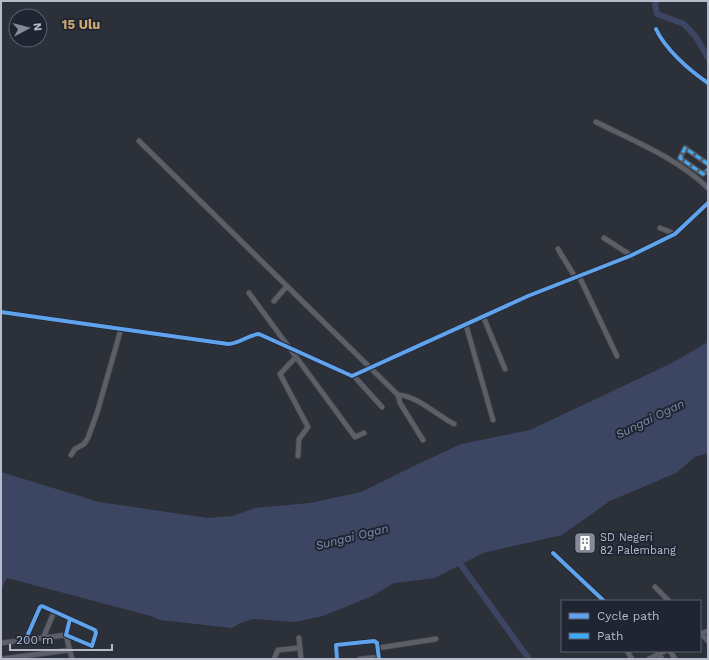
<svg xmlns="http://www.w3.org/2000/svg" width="709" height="660" viewBox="0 0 709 660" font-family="'Work Sans',sans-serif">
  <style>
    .water { fill: #3c4662 }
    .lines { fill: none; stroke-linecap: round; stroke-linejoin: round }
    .river { stroke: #3c4662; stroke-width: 6 }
    .minor-casing { stroke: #484b52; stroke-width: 6 }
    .minor { stroke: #5c5f67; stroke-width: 4.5 }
    .quiet { stroke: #3fa9f5; stroke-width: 3; stroke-dasharray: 6 3; stroke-linecap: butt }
    .cycleway-casing { stroke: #202533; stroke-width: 6 }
    .cycleway { stroke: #60a3ed; stroke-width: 4 }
    .labels { text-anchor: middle; stroke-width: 4; stroke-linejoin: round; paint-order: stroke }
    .poi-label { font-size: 11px; fill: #b7bbc9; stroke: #202533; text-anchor: start }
    .water-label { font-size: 12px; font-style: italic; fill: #818dae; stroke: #202533 }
    .quarter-label { font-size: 13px; font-weight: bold; fill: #cda86e; stroke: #202533 }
  </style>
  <rect width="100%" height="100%" fill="#2c3039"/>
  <path class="water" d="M708,342V453L695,457L676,473L610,501L562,535L483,553L435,578L394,583L372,596L323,616L295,622L253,619L240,623L232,628L160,620L151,616L7,578L1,590V472L99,502L208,518L233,516L255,508L310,503L361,492L416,465L461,444L530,430L672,363Z"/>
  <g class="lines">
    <path class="river" d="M657,1L655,5L657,14L684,24L696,37L708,58
      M461,565L529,659"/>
    <g class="minor-casing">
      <path id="minor" d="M656,29C665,49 689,70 708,83
        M596,122C634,141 677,158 708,188
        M139,141L398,395L400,403L423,440
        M708,164L685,148L680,158L703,174L708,170
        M660,228L675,234
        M604,238L632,256
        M558,249L575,277
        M579,276L617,356
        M249,293L355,437L364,433
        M274,301L287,286
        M1,312L228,344C240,344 247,335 259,334L352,376L528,296L630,256L675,234L708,203
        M483,316L505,369
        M466,325L493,420
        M296,357L280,374L308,427L299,439L298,456
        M353,375L382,407
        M398,395C416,395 438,416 454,424
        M71,455L75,449L84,444L88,438L97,413L121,329
        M553,553L604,601
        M655,587L669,601
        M700,632L708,641
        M700,634L708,631
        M43,638L54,612
        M299,638L301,659
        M25,641L40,607L42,606L95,630L96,633L92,646L66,635L70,619
        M1,643L66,635L72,659
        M378,648L436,639
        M627,651L632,659
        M657,651L662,659
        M670,651L675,659
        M1,659L70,650
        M274,659L278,650L299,648
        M337,659L336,645L374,641L377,643L379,659
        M360,659L379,657
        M649,659L665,651"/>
    </g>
    <use href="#minor" class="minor"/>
    <path class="quiet" d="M708,164L685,148L680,158L703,174L708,170"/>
    <g class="cycleway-casing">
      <path id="cycleway" d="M656,29C665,49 689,70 708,83
        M1,312L228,344C240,344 247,335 259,334L352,376L528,296L630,256L675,234L708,203
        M553,553L604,601
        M25,641L40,607L42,606L95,630L96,633L92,646L66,635L70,619
        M337,659L336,645L374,641L377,643L379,659"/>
    </g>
    <use href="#cycleway" class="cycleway"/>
  </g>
  <defs>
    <g id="building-square" transform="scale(1.15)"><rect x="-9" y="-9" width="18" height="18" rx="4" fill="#868a97" stroke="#202533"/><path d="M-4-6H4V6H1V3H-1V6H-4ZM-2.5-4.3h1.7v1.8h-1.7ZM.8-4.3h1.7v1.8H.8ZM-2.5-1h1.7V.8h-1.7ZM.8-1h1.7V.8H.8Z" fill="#fff"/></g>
  </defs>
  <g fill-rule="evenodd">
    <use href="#building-square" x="585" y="543"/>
  </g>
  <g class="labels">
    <g class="poi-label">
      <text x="600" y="541">SD Negeri<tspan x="600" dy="13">82 Palembang</tspan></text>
    </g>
    <g class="water-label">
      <text transform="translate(650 419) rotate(-26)" y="4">Sungai Ogan</text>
      <text transform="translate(352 537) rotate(-14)" y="4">Sungai Ogan</text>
    </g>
    <g class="quarter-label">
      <text x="81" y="29">15 Ulu</text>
    </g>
  </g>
  <rect width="709" height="660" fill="none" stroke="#b7bbc9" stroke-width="4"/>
  <rect x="561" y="600" width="140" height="52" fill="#202533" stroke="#5c616f"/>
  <rect x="569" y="613" width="20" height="6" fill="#60a3ed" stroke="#5c616f"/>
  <text x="597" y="620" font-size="12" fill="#b7bbc9">Cycle path</text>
  <rect x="569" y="633" width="20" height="6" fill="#3fa9f5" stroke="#5c616f"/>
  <text x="597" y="640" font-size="12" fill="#b7bbc9">Path</text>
  <g transform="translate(28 28) rotate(83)"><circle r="19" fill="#202533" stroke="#5c616f"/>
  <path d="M0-3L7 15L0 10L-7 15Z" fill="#868a97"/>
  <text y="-6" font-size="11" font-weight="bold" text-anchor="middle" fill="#b7bbc9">N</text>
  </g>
  <path d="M10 644v6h102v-6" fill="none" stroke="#b7bbc9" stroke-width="2"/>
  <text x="16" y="644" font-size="12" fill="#b7bbc9" stroke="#202533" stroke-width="3" paint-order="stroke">200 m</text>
</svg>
